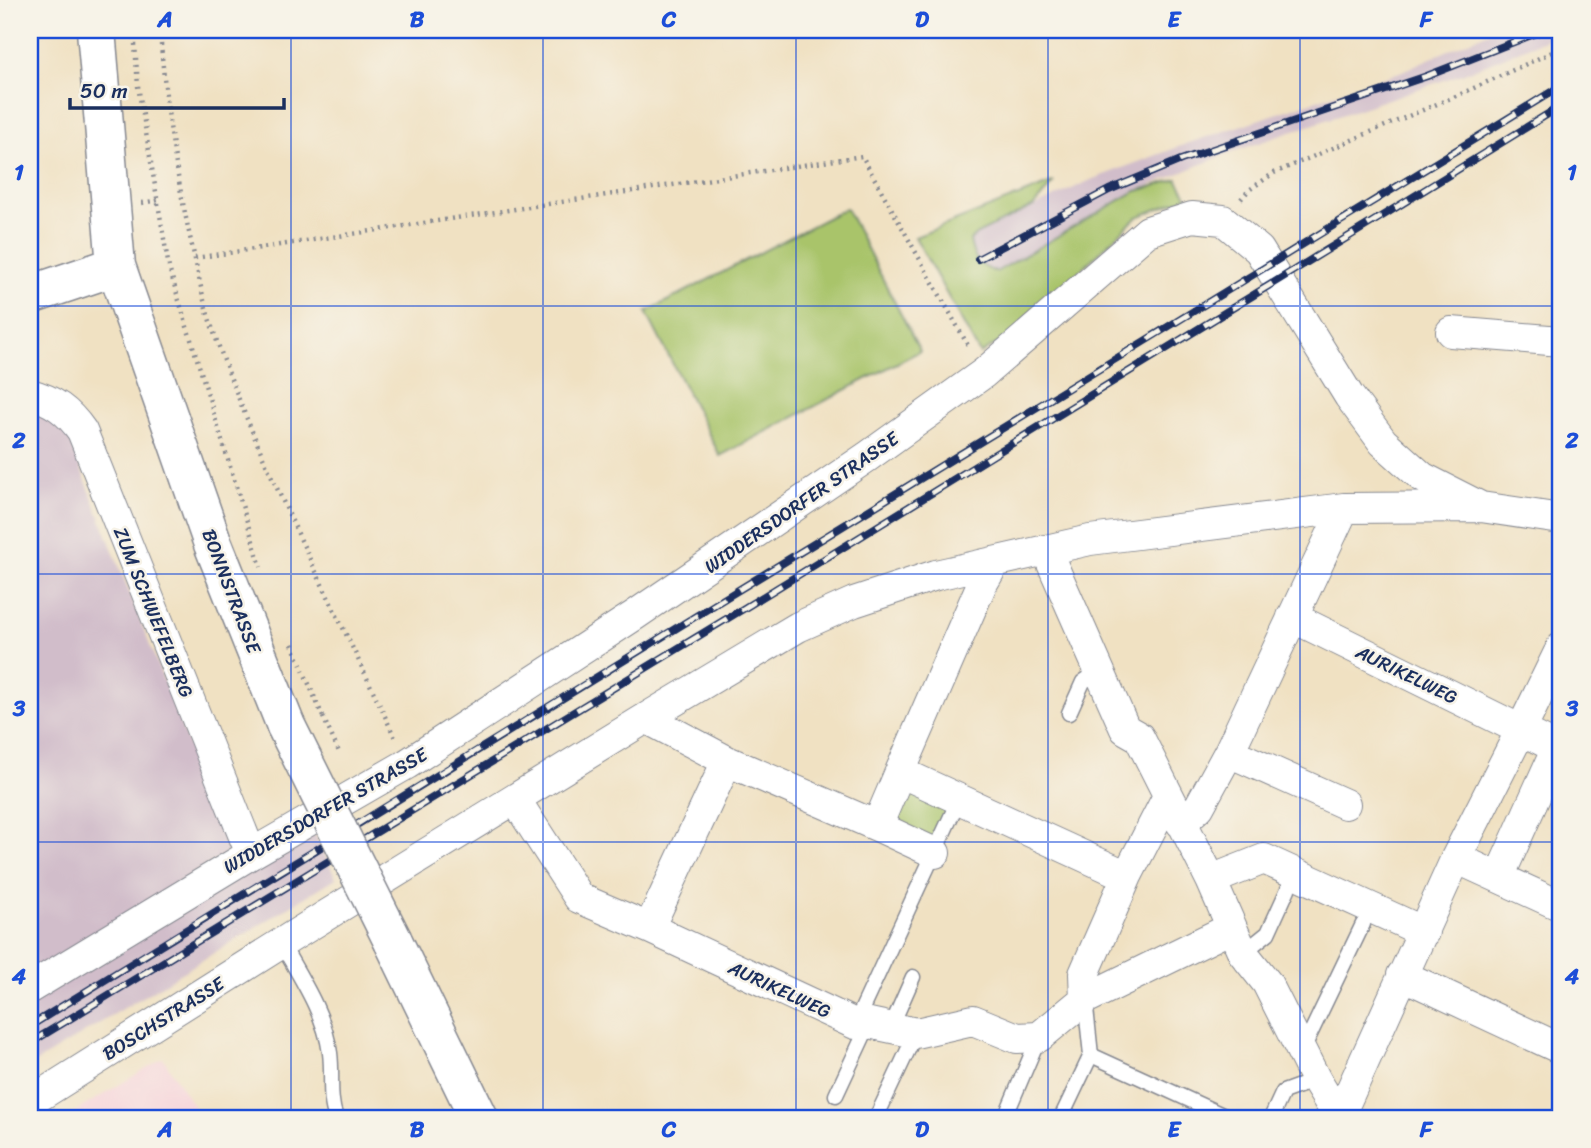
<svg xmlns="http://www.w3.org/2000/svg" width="1591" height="1148" viewBox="0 0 1591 1148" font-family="Sriracha,sans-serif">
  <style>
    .built { fill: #f6cfd8 }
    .industrial { fill: #d1bdca }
    .green { fill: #a9c46b; stroke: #627a64; stroke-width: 2 }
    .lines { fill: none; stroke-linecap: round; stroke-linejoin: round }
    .lane-casing { stroke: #868890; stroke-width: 17 }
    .street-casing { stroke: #868890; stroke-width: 32 }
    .secondary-casing { stroke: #868890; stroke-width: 41 }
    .path { stroke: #868890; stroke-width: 4.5; stroke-dasharray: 2 5; stroke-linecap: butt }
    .lane { stroke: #fff; stroke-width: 14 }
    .street { stroke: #fff; stroke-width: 30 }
    .secondary { stroke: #fff; stroke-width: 38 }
    .rail-casing { stroke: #1b2f5e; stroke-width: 8 }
    .rail { stroke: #f7f3e8; stroke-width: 5; stroke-dasharray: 16; stroke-linecap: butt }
    .secondary-bridge-casing { stroke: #868890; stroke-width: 41; stroke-linecap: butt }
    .path-bridge { stroke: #868890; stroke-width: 4.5; stroke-dasharray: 2 5; stroke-linecap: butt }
    .secondary-bridge { stroke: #fff; stroke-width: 38 }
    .grid { fill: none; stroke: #1d4ed8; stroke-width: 2; stroke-opacity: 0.55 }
    .labels { text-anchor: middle; stroke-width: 5; stroke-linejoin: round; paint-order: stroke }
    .street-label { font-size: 19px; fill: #1b2f5e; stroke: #f7f3e8 }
    .neatline { fill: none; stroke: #1d4ed8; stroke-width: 2.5 }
    .grid-label { font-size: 23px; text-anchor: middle; font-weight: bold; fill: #1d4ed8 }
  </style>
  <rect width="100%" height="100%" fill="#f7f3e8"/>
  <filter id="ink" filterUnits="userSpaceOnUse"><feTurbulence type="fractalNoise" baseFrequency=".0143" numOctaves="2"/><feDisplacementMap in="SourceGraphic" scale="14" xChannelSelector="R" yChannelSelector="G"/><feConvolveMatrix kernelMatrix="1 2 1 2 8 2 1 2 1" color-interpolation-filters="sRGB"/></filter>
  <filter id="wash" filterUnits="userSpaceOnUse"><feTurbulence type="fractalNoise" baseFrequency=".00686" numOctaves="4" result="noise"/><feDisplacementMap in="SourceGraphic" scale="28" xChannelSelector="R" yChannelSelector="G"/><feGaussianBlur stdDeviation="1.57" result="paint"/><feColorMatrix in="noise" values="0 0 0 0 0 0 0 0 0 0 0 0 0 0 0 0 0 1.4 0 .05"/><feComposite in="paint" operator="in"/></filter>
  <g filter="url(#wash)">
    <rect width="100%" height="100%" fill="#f0e1c2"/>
    <path class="built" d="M163,1058L201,1118H65Z"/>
    <path class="industrial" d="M1493,30H1561V33L1462,74L1229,153L1134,192L996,273L983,267L972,256L970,240L977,234L1093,179L1189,143L1400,72Z
      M30,408L37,409L68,435L230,851L30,975Z
      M312,829L336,878L30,1066V1003Z"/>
    <path class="green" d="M1177,179L1188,197L1137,217L1011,335L980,354L915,237L1054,182L1034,206L977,234L970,240C973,259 979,266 996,272L1134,192Z
      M846,208L920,351L720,456L646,312Z
      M902,778L952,801L932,847L883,825Z"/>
  </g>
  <g filter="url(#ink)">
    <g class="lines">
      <g class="lane-casing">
        <path id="lane" d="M1069,713L1083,682L1100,670
          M281,943C300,977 325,1014 330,1053C333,1075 328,1097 336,1118
          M1243,953L1268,933L1288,889
          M1085,999L1091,1055L1229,1118
          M855,1024L960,797
          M891,1027L913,977
          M1303,1049L1363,924
          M836,1095L869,1024
          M1009,1108L1039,1037
          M876,1118L916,1033
          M1061,1118L1091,1055
          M1271,1118L1283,1092L1316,1080"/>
      </g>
      <g class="street-casing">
        <path id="street" d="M1451,332L1561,341
          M30,394C53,400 68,411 82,431L251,854
          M1046,550L1125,729L1139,737L1211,880L1243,953L1267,983L1316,1080L1339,1118
          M995,562L981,586L900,772L1127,876
          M1292,617L1521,730L1561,648
          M646,718L727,761L877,826L900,772
          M1561,750L1521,730L1456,858L1561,906
          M1229,752L1345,804
          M515,799L579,898L649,928L855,1024L869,1023L916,1033L973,1020L1017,1038L1039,1037L1085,999L1231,928
          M1181,823L1199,807L1229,752L1344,508
          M877,826L935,853
          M1499,877L1557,748
          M1211,880L1264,859L1424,932
          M649,928L727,761
          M1402,975L1561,1049
          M30,988L251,854L407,764L635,615L867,457L984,373L1148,231L1192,217L1223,220L1259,250L1349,396L1383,442L1422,477L1481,507
          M1085,999L1084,974L1127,876L1168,796
          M30,1102L296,934L646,718L798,627L854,602L936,575L1090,540L1344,508L1481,507L1561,519
          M1339,1117L1456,858"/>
      </g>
      <g class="secondary-casing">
        <path id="secondary" d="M96,30L116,266L213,544L286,726
          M30,295L116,266
          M393,941L479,1118"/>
      </g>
      <path class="path" d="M134,30L138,86L169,268L261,567
        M160,30C165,106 177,180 194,255C199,277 203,300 210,321C259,466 332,600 395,738
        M1241,199L1249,190L1274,173L1463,93L1561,48
        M142,203L158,200
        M195,258L862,156L970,349
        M292,644L323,717"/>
      <use href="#lane" class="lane"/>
      <use href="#street" class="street"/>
      <use href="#secondary" class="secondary"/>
      <g class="rail-casing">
        <path id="rail" d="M978,259L1109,190L1181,160L1427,76L1544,30
          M30,1026C539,711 1051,399 1561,86
          M30,1043L751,604L1561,106"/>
      </g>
      <use href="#rail" class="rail"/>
      <g class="secondary-bridge-casing">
        <path id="secondary-bridge" d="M286,726L393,941"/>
      </g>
      <path class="path-bridge" d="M323,717L339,752"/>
      <use href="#secondary-bridge" class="secondary-bridge"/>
    </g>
  </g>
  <path class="grid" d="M291,30V1118M543,30V1118M796,30V1118M1048,30V1118M1300,30V1118M30,306H1561M30,574H1561M30,842H1561"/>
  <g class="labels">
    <g class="street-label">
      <text transform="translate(801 502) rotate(-35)" y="7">WIDDERSDORFER STRASSE</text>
      <text transform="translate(232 591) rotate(69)" y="7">BONNSTRASSE</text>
      <text transform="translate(154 612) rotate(68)" y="7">ZUM SCHWEFELBERG</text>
      <text transform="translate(1407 674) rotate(26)" y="7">AURIKELWEG</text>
      <text transform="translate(325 810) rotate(-30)" y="7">WIDDERSDORFER STRASSE</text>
      <text transform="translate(780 989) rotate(25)" y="7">AURIKELWEG</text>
      <text transform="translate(163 1018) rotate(-32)" y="7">BOSCHSTRASSE</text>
    </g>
  </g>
  <rect width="1591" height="1148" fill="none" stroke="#f7f3e8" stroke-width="77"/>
  <path d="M70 98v10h214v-10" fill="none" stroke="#1b2f5e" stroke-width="3.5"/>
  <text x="80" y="98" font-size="21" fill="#1b2f5e" stroke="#f7f3e8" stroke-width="5" paint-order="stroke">50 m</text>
  <rect x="38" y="38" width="1514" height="1072" class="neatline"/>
  <g class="grid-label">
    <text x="165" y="27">A</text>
    <text x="417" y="27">B</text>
    <text x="669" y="27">C</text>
    <text x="922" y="27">D</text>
    <text x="1174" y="27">E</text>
    <text x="1426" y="27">F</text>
    <text x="19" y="180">1</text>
    <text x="1572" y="180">1</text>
    <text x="19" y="448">2</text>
    <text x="1572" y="448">2</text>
    <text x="19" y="716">3</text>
    <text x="1572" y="716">3</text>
    <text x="19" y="984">4</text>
    <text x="1572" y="984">4</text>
    <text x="165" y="1137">A</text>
    <text x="417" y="1137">B</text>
    <text x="669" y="1137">C</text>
    <text x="922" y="1137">D</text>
    <text x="1174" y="1137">E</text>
    <text x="1426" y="1137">F</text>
  </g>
</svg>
